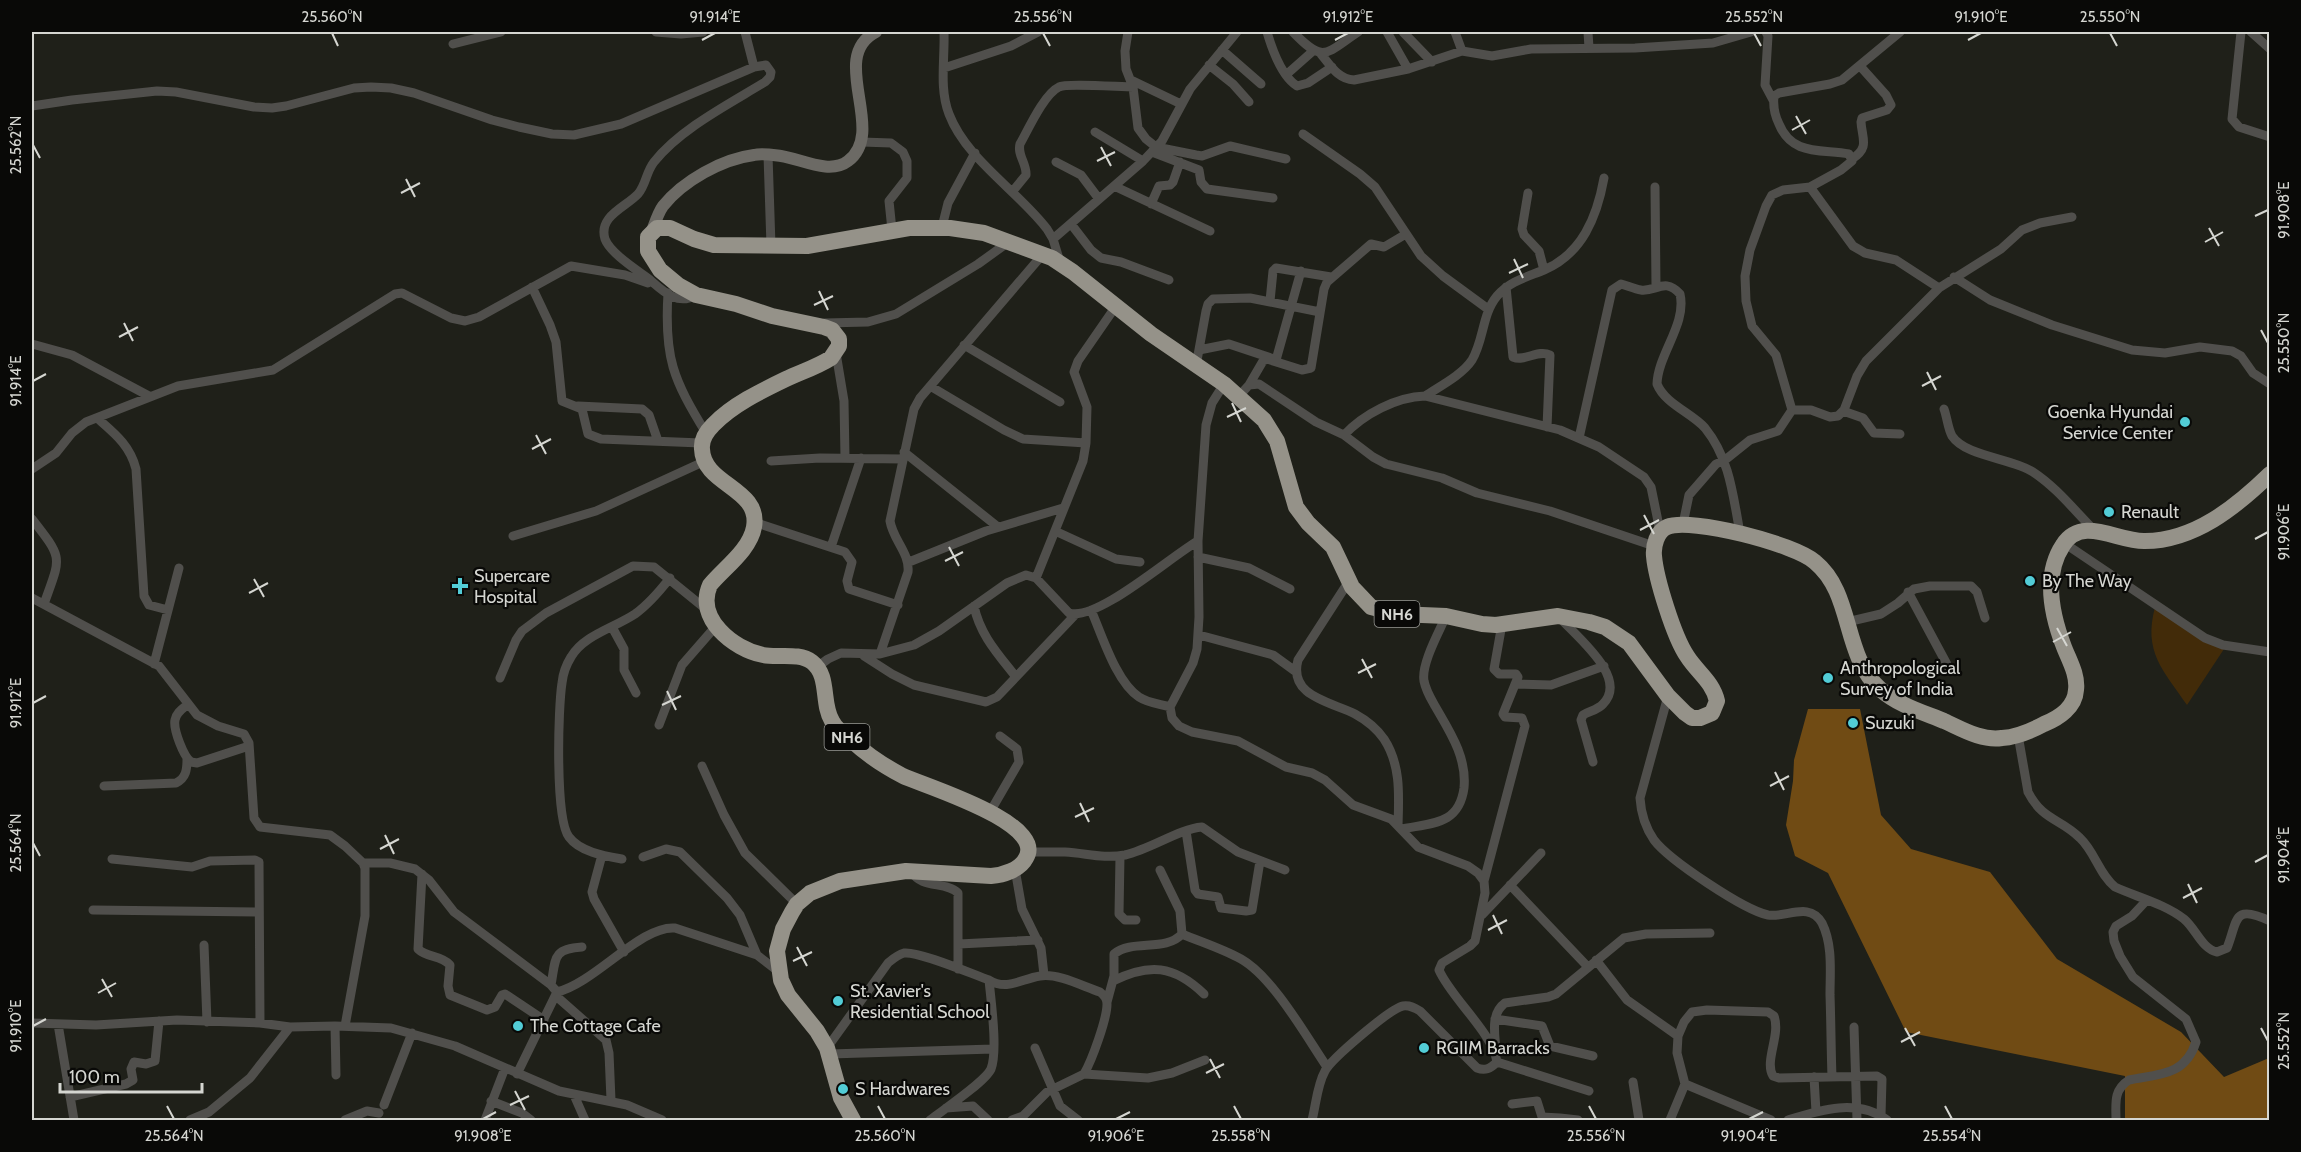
<svg xmlns="http://www.w3.org/2000/svg" width="2301" height="1152" viewBox="0 0 2301 1152" font-family="Cabin,sans-serif">
  <style>
    .green { fill: #422b09 }
    .forest { fill: #704b14 }
    .lines { fill: none; stroke-linecap: round; stroke-linejoin: round }
    .street { stroke: #504f4c; stroke-width: 9 }
    .secondary { stroke: #6c6a65; stroke-width: 12 }
    .highway { stroke: #959289; stroke-width: 16 }
    .ticks { fill: none; stroke: #d5d6d1; stroke-width: 2 }
    .poi-dot { fill: #52ccd6; stroke: #090907; stroke-width: 2 }
    .labels { text-anchor: middle; stroke-width: 4.5; stroke-linejoin: round; paint-order: stroke }
    .shield { fill: #090907; stroke: #989894; stroke-width: 1.5 }
    .shield-label { font-size: 16px; font-weight: bold; fill: #d5d6d1 }
    .poi-label { font-size: 18px; fill: #d5d6d1; stroke: #090907; text-anchor: start }
    .neatline { fill: none; stroke: #d5d6d1; stroke-width: 2 }
    .ticks-label { font-size: 15px; text-anchor: middle; fill: #d5d6d1 }
  </style>
  <rect width="100%" height="100%" fill="#1f2019"/>
  <path class="green" d="M2155,607L2224,649L2187,705C2163,670 2143,652 2155,607Z"/>
  <path class="forest" d="M1808,709H1860L1881,815L1911,849L1990,872L2057,959L2181,1032L2224,1077L2269,1058V1120H2125V1076L1906,1032L1828,873L1795,856L1786,825L1793,781L1794,760Z"/>
  <g class="lines">
    <path class="street" d="M656,32L681,34L703,32
      M745,32L754,67
      M944,32C945,58 939,89 949,114C966,159 1018,191 1047,229L1053,239L1060,262
      M1128,32L1125,51L1126,69L1133,87L1138,128L1146,139L1156,147L1196,155L1202,156L1230,146L1286,159
      M1267,32C1272,49 1281,76 1297,86L1308,83L1332,67
      M1293,32C1324,64 1325,54 1358,32
      M1387,32L1408,69
      M1403,32L1432,62
      M1455,32L1462,51
      M1588,32L1589,48
      M1766,32L1768,36L1765,85L1773,100
      M2241,32L2232,119L2239,127L2270,137
      M2251,32L2270,49
      M453,44L501,32
      M1222,50L1261,84
      M1321,54C1331,66 1338,79 1354,80L1408,69L1462,51L1492,56L1531,49L1635,48L1713,43L1751,32
      M1209,65L1233,84L1249,102
      M944,68L1011,46L1038,32
      M1287,74L1313,51
      M1131,80L1181,104
      M32,106L72,100L157,91L176,92L254,107L272,108L286,106L354,88L371,87L391,88L414,93L492,120L519,127L552,134L574,135L621,124L754,67L766,65L771,72L770,77L765,82C729,104 680,129 654,162C646,172 646,185 638,194C626,207 598,216 605,239C610,253 637,270 649,279C663,291 677,306 696,295
      M1095,132L1143,161
      M1303,134L1360,174L1375,187L1421,256L1443,276L1488,309
      M862,142L891,143L903,152L907,161V178L889,201L892,230
      M1152,152L1199,170L1201,182L1207,189L1273,198
      M768,155L771,246
      M1852,159C1870,147 1862,139 1861,122L1862,118L1887,110L1891,105L1886,95L1860,66
      M1056,162L1081,175L1099,199
      M1114,186L1210,231
      M1655,187L1656,286
      M1810,187L1853,246L1865,253L1896,260L1939,288
      M1012,192L1026,175C1027,164 1017,155 1020,144C1028,130 1044,94 1059,87C1066,83 1120,87 1133,87
      M1528,193L1522,229L1524,235L1539,251L1544,270
      M1151,204L1159,186L1170,185L1173,182L1180,162
      M1071,224L1091,250L1101,258L1121,262L1169,280
      M942,227L948,203L975,153
      M1053,239L1143,161L1162,141L1190,89L1237,32
      M1954,277L1990,300L2052,325L2132,350L2165,353L2200,347L2232,351L2241,356L2253,373L2270,384
      M532,287L550,325L556,342L562,401L582,409L588,434L601,439L701,443
      M1506,287L1513,357C1525,362 1538,349 1550,355L1547,427
      M668,293C664,358 673,379 706,433
      M1270,301L1273,271L1276,268L1331,277
      M825,323L868,322L896,314L978,264L1010,241
      M32,344L72,355L149,396
      M964,345L1060,402
      M1199,350L1229,344L1271,358
      M836,353L844,401L845,458
      M1276,360L1301,271
      M1196,366L1206,311L1208,304L1213,299L1250,298L1320,312
      M1224,384L1212,403L1206,425L1198,541L1199,617L1197,649L1193,663L1170,707L1172,718L1179,726L1192,732L1238,741L1286,767L1312,773L1325,780L1353,805L1391,819L1418,847L1468,866L1478,873L1484,881L1485,893L1475,941L1470,946L1442,963L1439,970C1451,998 1493,1033 1497,1062C1490,1069 1485,1071 1477,1068L1420,1011C1415,1008 1410,1005 1403,1006C1391,1008 1331,1059 1325,1071C1317,1085 1316,1105 1312,1120
      M1249,385L1263,361L1267,359L1302,370L1311,368L1324,289L1327,282L1371,244L1384,247L1406,234
      M930,386L1004,430L1023,439L1086,443
      M1239,396L1249,385L1259,384L1316,422L1344,435L1373,457L1386,464L1442,478L1477,493L1550,511L1654,546
      M1425,396C1440,386 1462,375 1472,360C1484,340 1482,314 1497,296C1510,281 1527,277 1544,270C1582,254 1597,217 1604,178
      M578,406L642,409L649,415L658,441
      M1944,409C1947,417 1948,429 1952,436C1966,457 2012,458 2033,472C2056,487 2074,510 2094,530
      M1792,410H1811L1830,417L1838,416L1844,410L1857,376L1866,361L1939,288L2001,249L2022,230L2040,223L2072,217
      M1843,411L1863,418L1874,433L1900,434
      M97,418C114,433 130,445 136,469L144,596L149,605L168,610
      M1344,435C1364,414 1396,397 1425,396L1560,430L1599,447L1644,477L1651,487L1660,531
      M1579,438L1612,290L1621,284C1628,286 1635,289 1641,290C1656,292 1665,277 1680,294C1687,324 1658,354 1657,384C1665,404 1692,413 1705,428C1730,459 1733,496 1740,533
      M904,452L998,527
      M771,461L820,458L903,459
      M32,469L56,453L72,433L86,422L178,386L273,370L395,294L402,293L451,318L465,321L479,317L571,266L625,275L648,283
      M32,519C64,560 61,556 44,604
      M754,522L845,552L852,562L847,581L849,589L898,605
      M1683,524L1689,495L1716,464L1725,460L1750,440L1778,431L1792,410L1776,355L1752,326L1746,301L1745,276L1750,250L1766,206L1772,195L1783,190L1810,187L1841,170L1852,161L1849,154C1821,149 1792,156 1779,124C1775,116 1773,105 1774,96L1779,93L1830,84L1842,80L1900,32
      M1055,531L1116,559L1140,562
      M513,536L596,511L703,462
      M2064,543L2205,638L2223,645L2270,652
      M831,547L861,458
      M1198,557L1249,568L1290,589
      M909,562L986,531L1063,508
      M1036,578L1083,461L1086,443L1087,407L1074,372L1078,361L1116,306
      M1349,581L1298,660C1288,697 1332,702 1355,714C1366,720 1377,729 1384,739C1401,765 1399,795 1398,825
      M1908,592L1950,670
      M32,598L159,666L197,715L218,726L244,734L249,743L254,818L260,827L330,835L345,846L363,863L365,868V916L345,1026
      M974,606C980,635 998,654 1016,677
      M1091,610C1102,635 1116,682 1139,697C1148,703 1160,704 1170,707
      M1560,618C1577,637 1629,678 1603,704C1598,710 1589,711 1583,715L1581,720L1593,762
      M1847,622L1881,614L1898,603L1914,589L1930,586H1971L1977,592L1985,618
      M612,627L624,649V670L636,693
      M1199,635L1273,655L1295,671
      M880,654L908,572C910,553 893,540 890,521L914,409L920,398L1043,254
      M864,656L892,674L914,685L986,702L997,697L1075,615
      M154,664L179,568
      M817,667L828,659L841,653L880,654L914,645L939,631L1007,583L1026,575L1036,578L1069,613C1097,622 1171,556 1198,541
      M500,678L516,640L522,631L546,613L633,566L654,567L707,610
      M1515,684L1551,685L1604,666
      M1668,696L1640,798C1641,814 1645,827 1654,840C1669,860 1744,910 1768,915C1787,918 1809,901 1822,923C1833,945 1830,972 1830,995C1831,1023 1831,1050 1832,1077
      M187,705C182,709 176,713 175,720C173,730 184,757 191,762L197,763L249,746
      M659,725L682,665L716,626
      M2018,735L2028,792C2043,821 2060,818 2080,838C2095,852 2099,874 2115,887C2137,897 2165,904 2184,919C2196,929 2202,949 2217,952L2227,948C2238,921 2232,903 2270,921
      M702,766L724,815L745,853L797,904
      M104,786L176,783C186,778 187,770 187,759
      M990,812L1019,762L1017,749L1000,736
      M1402,829C1432,823 1459,825 1464,788C1467,757 1450,732 1435,706C1431,699 1426,691 1424,681C1421,664 1439,632 1446,616
      M1186,831L1195,890L1198,894L1218,897L1221,908L1246,911L1252,910L1260,861
      M1028,852C1041,852 1053,852 1065,852C1086,853 1103,859 1125,855C1151,849 1179,829 1202,827L1238,852L1285,870
      M602,855L592,892L594,899L624,952
      M1120,856L1119,914L1125,920H1136
      M643,857L666,849L680,852L727,898L740,915L757,955
      M112,859L192,867L210,861L255,860L259,862L260,1023
      M622,859C605,856 580,852 569,837C555,819 558,708 562,683C563,673 566,665 571,657C584,635 614,628 635,614C649,604 659,592 670,578
      M363,863H390L415,869L429,880L454,912L551,985L557,992L517,1074
      M1015,869L1022,909L1041,948L1044,975
      M912,872C921,889 946,881 958,893V969
      M422,874L418,949C427,958 441,955 450,965L448,986L450,995L487,1010L495,1007L502,995L505,994L544,1020
      M1484,881L1525,726L1522,718L1505,717L1503,714L1518,677L1516,674H1499L1494,669L1502,624
      M1510,885L1588,967
      M93,910L259,912
      M1482,915L1541,853
      M1182,934C1201,942 1223,949 1241,959C1273,977 1306,1036 1327,1067
      M959,944L1038,940
      M204,945L207,1022
      M1596,960L1627,1000L1678,1036
      M1113,981C1149,963 1174,965 1204,994
      M551,985C556,958 552,949 582,947
      M557,992C595,983 641,925 675,928L757,955L779,972
      M556,996L606,1040L609,1053L611,1100
      M1107,1002L1114,976V954C1132,939 1166,952 1182,934L1180,911L1160,870
      M1495,1019L1542,1026L1550,1046L1593,1056
      M32,1023L96,1025L177,1020L260,1023L290,1027L335,1026L391,1028L455,1046L559,1091L627,1105L662,1120
      M58,1024L74,1120
      M335,1026L336,1075
      M1854,1027L1857,1120
      M827,1048L888,963C893,959 897,955 904,953C919,951 972,974 989,980C1007,991 1021,979 1040,976C1058,973 1082,986 1100,992C1104,995 1107,998 1107,1004C1107,1019 1092,1060 1084,1074L1047,1092L1023,1116L1012,1120
      M1035,1048L1060,1106L1078,1120
      M1496,1051C1495,1034 1490,1014 1505,1003L1548,997L1556,994L1624,938L1646,934L1710,933
      M830,1054L993,1049
      M1497,1062L1589,1091
      M1084,1074L1148,1078L1172,1073L1205,1060
      M1814,1077L1816,1112
      M1633,1082L1639,1120
      M1685,1084L1771,1120
      M574,1095L585,1120
      M70,1097L126,1084L133,1080L131,1069L134,1062L146,1064L155,1061L159,1021
      M491,1101L522,1113L531,1120
      M1512,1104L1537,1101L1542,1117L1560,1118
      M384,1105L412,1033
      M946,1108L973,1106L988,1120
      M190,1120L209,1112L250,1078L290,1027
      M345,1120L367,1111L379,1113
      M485,1120L505,1068
      M930,1120C943,1110 985,1082 991,1069C998,1051 991,1001 989,980
      M1556,1120L1560,1118L1578,1120
      M1670,1120L1685,1084L1677,1053L1678,1036L1684,1022L1692,1012L1707,1010L1768,1012L1774,1016C1781,1035 1764,1061 1773,1076L1779,1078L1877,1076L1882,1079L1881,1116
      M1788,1120C1820,1110 1857,1098 1887,1120
      M2116,1120C2116,1104 2113,1090 2129,1080C2159,1074 2185,1076 2196,1042L2186,1019L2133,977L2120,956L2114,941L2113,932L2116,926L2132,916L2146,901"/>
    <path class="secondary" d="M652,231C655,223 658,213 663,206C683,181 722,159 754,155C762,153 773,155 781,156C801,159 830,175 848,161C888,131 827,57 876,32"/>
    <path class="highway" d="M853,1120L841,1098L827,1048L817,1031L788,995L781,980L777,951L783,929L792,912L797,904L810,893L840,881L906,871L991,876C1003,875 1020,870 1026,858C1047,823 925,786 903,776C884,766 866,754 851,740C844,735 836,729 832,721C821,703 830,676 812,662C799,652 778,658 763,655C733,649 695,618 710,585C724,568 750,550 754,527C761,488 703,485 702,449C701,439 706,432 713,425C732,405 761,391 786,379C801,372 817,367 831,358L839,346V339L832,330L824,327L772,316L736,304L696,295L678,285L660,270L648,251V237L657,228H670L694,239L714,245L807,246L909,228H950L984,233L1052,258L1073,272L1151,334L1224,384L1264,420L1277,441L1296,507L1308,523L1333,547L1352,587L1371,607L1398,614L1446,616L1482,624L1496,625L1558,616L1589,622L1605,627L1629,643L1668,696L1685,713L1692,718H1700L1712,713L1717,701C1713,682 1697,672 1687,656C1674,637 1656,579 1654,556C1653,546 1657,531 1667,527C1691,517 1795,544 1815,562C1854,594 1842,655 1880,689C1898,705 1922,712 1944,721C1962,729 1981,741 2002,738C2017,737 2031,731 2044,724C2059,718 2075,707 2076,690C2078,675 2069,660 2064,647C2052,616 2043,575 2063,545C2082,515 2118,542 2145,541C2194,541 2236,507 2270,474"/>
  </g>
  <path class="ticks" d="M332,33L338,46M1043,33L1050,46M1754,33L1761,46M2110,33L2117,46M702,40L715,33M1335,40L1348,33M1968,40L1981,33M1796,116L1806,134M1792,130L1810,120M33,145L40,158M1101,147L1111,166M1097,161L1115,152M406,179L415,197M401,193L420,183M2255,216L2268,210M2209,228L2219,246M2205,242L2223,232M1514,259L1523,278M1509,273L1528,264M819,291L828,310M814,305L833,296M124,323L133,341M2261,330L2268,343M119,337L138,327M1927,372L1936,390M33,381L46,374M1922,386L1941,376M1232,403L1241,422M1227,417L1246,408M536,435L546,454M532,449L551,439M1644,515L1654,534M1640,530L1659,520M2255,539L2268,532M949,547L959,566M945,561L963,552M254,579L264,597M249,593L268,583M2057,628L2067,646M2053,642L2071,632M1362,659L1372,678M1358,673L1376,664M667,691L676,710M33,703L46,696M662,705L681,696M1775,772L1784,790M1770,786L1789,776M1080,803L1089,822M1075,817L1094,808M385,835L394,854M33,843L40,856M380,849L399,839M2255,862L2268,855M2188,884L2197,903M2183,898L2202,888M1493,915L1502,934M1488,930L1507,920M797,947L807,966M793,961L812,952M102,979L112,997M98,993L116,983M33,1026L46,1019M1905,1028L1915,1046M2261,1028L2268,1041M1901,1042L1920,1032M1210,1059L1220,1078M1206,1073L1224,1064M515,1091L525,1110M510,1105L529,1096M167,1106L174,1119M878,1106L885,1119M1234,1106L1241,1119M1589,1106L1596,1119M1945,1106L1952,1119M483,1119L496,1112M1116,1119L1130,1112M1749,1119L1763,1112"/>
  <g class="poi-dot">
    <circle cx="2185" cy="422" r="6"/>
    <circle cx="2109" cy="512" r="6"/>
    <circle cx="2030" cy="581" r="6"/>
    <path d="M457 577h6v6h6v6h-6v6h-6v-6h-6v-6h6z"/>
    <circle cx="1828" cy="678" r="6"/>
    <circle cx="1853" cy="723" r="6"/>
    <circle cx="838" cy="1001" r="6"/>
    <circle cx="518" cy="1026" r="6"/>
    <circle cx="1424" cy="1048" r="6"/>
    <circle cx="843" cy="1089" r="6"/>
  </g>
  <g class="labels">
    <g class="shield">
      <rect x="1374.5" y="601" width="45" height="26" rx="4.5"/>
      <rect x="824.5" y="724" width="45" height="26" rx="4.5"/>
    </g>
    <g class="shield-label">
      <text x="1397" y="620">NH6</text>
      <text x="847" y="743">NH6</text>
    </g>
    <g class="poi-label">
      <text x="2173" y="418" text-anchor="end">Goenka Hyundai<tspan x="2173" dy="21">Service Center</tspan></text>
      <text x="2121" y="518">Renault</text>
      <text x="474" y="582">Supercare<tspan x="474" dy="21">Hospital</tspan></text>
      <text x="2042" y="587">By The Way</text>
      <text x="1840" y="674">Anthropological<tspan x="1840" dy="21">Survey of India</tspan></text>
      <text x="1865" y="729">Suzuki</text>
      <text x="850" y="997">St. Xavier's<tspan x="850" dy="21">Residential School</tspan></text>
      <text x="530" y="1032">The Cottage Cafe</text>
      <text x="1436" y="1054">RGIIM Barracks</text>
      <text x="855" y="1095">S Hardwares</text>
    </g>
  </g>
  <rect width="2301" height="1152" fill="none" stroke="#090907" stroke-width="66"/>
  <path d="M60 1083v9h142v-9" fill="none" stroke="#d5d6d1" stroke-width="3"/>
  <text x="69" y="1083" font-size="18" fill="#d5d6d1" stroke="#090907" stroke-width="4.5" paint-order="stroke">100 m</text>
  <rect x="33" y="33" width="2235" height="1086" class="neatline"/>
  <g class="ticks-label">
    <text x="332" y="22">25.560°N</text>
    <text x="715" y="22">91.914°E</text>
    <text x="1043" y="22">25.556°N</text>
    <text x="1348" y="22">91.912°E</text>
    <text x="1754" y="22">25.552°N</text>
    <text x="1981" y="22">91.910°E</text>
    <text x="2110" y="22">25.550°N</text>
    <text transform="translate(16 145) rotate(-90)" y="5">25.562°N</text>
    <text transform="translate(2284 210) rotate(-90)" y="5">91.908°E</text>
    <text transform="translate(2284 343) rotate(-90)" y="5">25.550°N</text>
    <text transform="translate(16 381) rotate(-90)" y="5">91.914°E</text>
    <text transform="translate(2284 532) rotate(-90)" y="5">91.906°E</text>
    <text transform="translate(16 703) rotate(-90)" y="5">91.912°E</text>
    <text transform="translate(16 843) rotate(-90)" y="5">25.564°N</text>
    <text transform="translate(2284 855) rotate(-90)" y="5">91.904°E</text>
    <text transform="translate(16 1026) rotate(-90)" y="5">91.910°E</text>
    <text transform="translate(2284 1041) rotate(-90)" y="5">25.552°N</text>
    <text x="174" y="1141">25.564°N</text>
    <text x="483" y="1141">91.908°E</text>
    <text x="885" y="1141">25.560°N</text>
    <text x="1116" y="1141">91.906°E</text>
    <text x="1241" y="1141">25.558°N</text>
    <text x="1596" y="1141">25.556°N</text>
    <text x="1749" y="1141">91.904°E</text>
    <text x="1952" y="1141">25.554°N</text>
  </g>
</svg>
